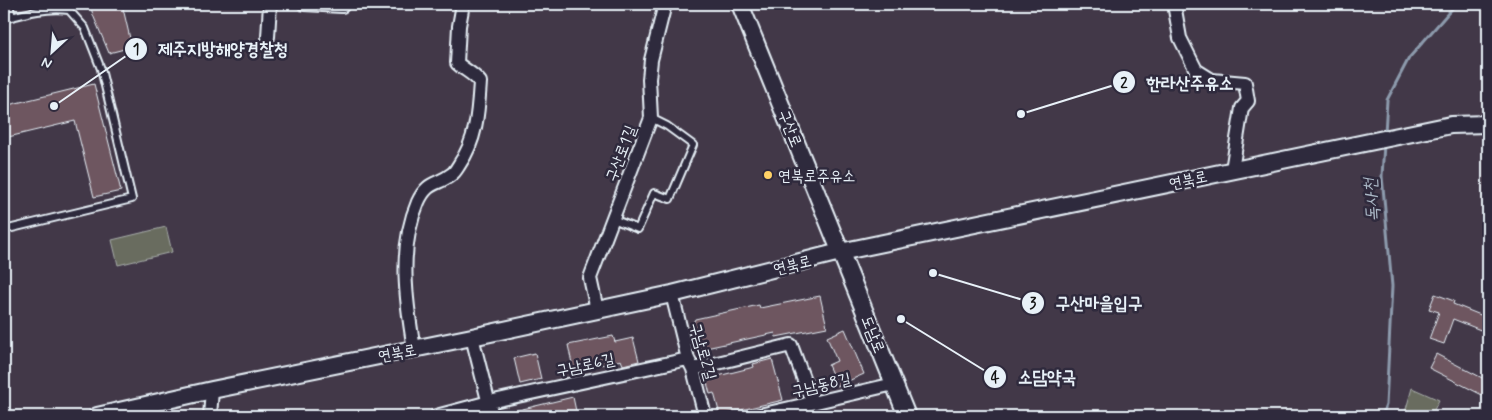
<svg xmlns="http://www.w3.org/2000/svg" width="1492" height="420" viewBox="0 0 1492 420" font-family="Mynerve,'Poor Story',sans-serif">
  <style>
    .green { fill: #696c5e; stroke: #a8aeab }
    .lines { fill: none; stroke-linecap: round; stroke-linejoin: round }
    .stream { stroke: #8d9bad; stroke-width: 3 }
    .building { fill: #6e5761; stroke: #e8f1f8 }
    .lane-casing { stroke: #e8f1f8; stroke-width: 10 }
    .street-casing { stroke: #e8f1f8; stroke-width: 16 }
    .secondary-casing { stroke: #e8f1f8; stroke-width: 20 }
    .lane { stroke: #2f2a3d; stroke-width: 6 }
    .street { stroke: #2f2a3d; stroke-width: 12 }
    .secondary { stroke: #2f2a3d; stroke-width: 16 }
    .poi-dot { fill: #ffd166; stroke: #2f2a3d; stroke-width: 2 }
    .labels { text-anchor: middle; stroke-width: 5; stroke-linejoin: round; paint-order: stroke }
    .street-label { font-size: 16px; fill: #e8f1f8; stroke: #2f2a3d }
    .poi-label { font-size: 16px; fill: #e8f1f8; stroke: #2f2a3d; text-anchor: start }
    .water-label { font-size: 18px; font-style: italic; fill: #abb8c6; stroke: #2f2a3d }
    .leader { fill: none; stroke: #e8f1f8; stroke-width: 2 }
    .callout-dot { fill: #e8f1f8; stroke: #2f2a3d; stroke-width: 2 }
    .mark-label { font-size: 15px; text-anchor: middle; font-weight: bold; fill: #111 }
    .callout-label { font-size: 18px; text-anchor: middle; font-weight: bold; fill: #e8f1f8; stroke: #2f2a3d; stroke-width: 5; stroke-linejoin: round; paint-order: stroke }
  </style>
  <rect width="100%" height="100%" fill="#423848"/>
  <filter id="ink" filterUnits="userSpaceOnUse"><feTurbulence type="fractalNoise" baseFrequency=".02" numOctaves="2"/><feDisplacementMap in="SourceGraphic" scale="10" xChannelSelector="R" yChannelSelector="G"/><feConvolveMatrix kernelMatrix="1 2 1 2 8 2 1 2 1" color-interpolation-filters="sRGB"/></filter>
  <g filter="url(#ink)">
    <path class="green" d="M166,227L172,252L118,265L112,240Z
      M1412,388L1439,400L1431,416H1404Z"/>
    <g class="lines">
      <path class="stream" d="M1385,133L1387,100L1409,58L1456,4
        M1382,416L1386,405L1392,286L1382,176L1384,144"/>
    </g>
    <path class="building" d="M90,4H122L132,47L109,53L93,15Z
      M94,84L121,191L94,197L75,121L4,138V106Z
      M1435,294L1454,301L1453,304L1488,318V333L1453,319L1444,344L1429,339L1439,312L1429,309Z
      M820,296L827,327L776,337L775,333L697,350L692,325L695,319L759,305L760,308Z
      M845,329L864,374L837,386L828,365L837,361L827,337Z
      M613,336L615,342L633,338L639,361L623,365L621,360L602,365L601,362L573,368L568,345Z
      M535,353L541,379L520,384L514,358Z
      M1436,354L1488,381V398L1429,368Z
      M772,359L783,400L720,415L714,393L710,394L706,379L754,367L753,364Z
      M573,397L577,416H506V413Z"/>
    <g class="lines">
      <g class="lane-casing">
        <path id="lane" d="M9,4L12,17
          M4,19C26,13 47,7 69,10L85,28L101,69L132,199L4,230
          M613,219L638,229L654,193L670,199L693,145L667,126L651,118"/>
      </g>
      <g class="street-casing">
        <path id="street" d="M304,4L342,6
          M1174,4L1180,38L1196,70L1212,80L1245,83L1248,101L1242,108L1232,170
          M268,37L270,4
          M672,294L688,359L693,369L705,416
          M597,310L590,278L651,118L649,79L651,60L665,4
          M472,337L492,416
          M414,349C406,301 398,248 418,202C428,180 437,186 452,174C455,172 457,168 459,165C477,139 478,112 480,82C473,73 464,70 457,63L459,26L463,4
          M693,369L791,345L812,402
          M210,416L212,390
          M436,416L489,402L688,359
          M756,416L894,384"/>
      </g>
      <g class="secondary-casing">
        <path id="secondary" d="M740,4L907,416
          M97,416L212,390L472,337L672,294L840,252L1451,125L1488,124"/>
      </g>
      <use href="#lane" class="lane"/>
      <use href="#street" class="street"/>
      <use href="#secondary" class="secondary"/>
    </g>
  </g>
  <circle class="poi-dot" cx="768" cy="175" r="5"/>
  <g class="labels">
    <g class="street-label">
      <text transform="translate(791 128) rotate(68)" y="6">구산로</text>
      <text transform="translate(620 153) rotate(-69)" y="6">구산로1길</text>
      <text transform="translate(1188 179) rotate(-12)" y="6">연북로</text>
      <text transform="translate(792 264) rotate(-14)" y="6">연북로</text>
      <text transform="translate(874 334) rotate(68)" y="6">도남로</text>
      <text transform="translate(704 351) rotate(74)" y="6">구남로2길</text>
      <text transform="translate(397 352) rotate(-11)" y="6">연북로</text>
      <text transform="translate(585 364) rotate(-12)" y="6">구남로6길</text>
      <text transform="translate(821 384) rotate(-13)" y="6">구남동8길</text>
    </g>
    <g class="poi-label">
      <text x="778" y="181">연북로주유소</text>
    </g>
    <g class="water-label">
      <text transform="translate(1371 200) rotate(-94)" y="6">독사천</text>
    </g>
  </g>
  <path class="leader" d="M54 106L136 49M1021 114L1124 82M933 273L1033 303M901 319L995 377"/>
  <g class="callout-dot">
    <circle cx="54" cy="106" r="5"/>
    <circle cx="1021" cy="114" r="5"/>
    <circle cx="933" cy="273" r="5"/>
    <circle cx="901" cy="319" r="5"/>
    <circle cx="136" cy="49" r="12"/>
    <circle cx="1124" cy="82" r="12"/>
    <circle cx="1033" cy="303" r="12"/>
    <circle cx="995" cy="377" r="12"/>
  </g>
  <g class="mark-label">
    <text x="136" y="54">1</text>
    <text x="1124" y="88">2</text>
    <text x="1033" y="308">3</text>
    <text x="995" y="382">4</text>
  </g>
  <g class="callout-label">
    <text x="223" y="55">제주지방해양경찰청</text>
    <text x="1190" y="89">한라산주유소</text>
    <text x="1099" y="309">구산마을입구</text>
    <text x="1047" y="383">소담약국</text>
  </g>
  <rect width="1492" height="420" fill="none" stroke="#2f2a3d" stroke-width="20"/>
  <rect x="10" y="10" width="1472" height="400" fill="none" stroke="#e8f1f8" stroke-width="2" filter="url(#ink)"/>
  <g transform="translate(52 52) rotate(206)" stroke="#2f2a3d" stroke-width="4" paint-order="stroke">
  <path d="M0-4L9 19L0 12L-9 19Z" fill="#e8f1f8"/>
  <text y="-8" font-size="14" font-weight="bold" text-anchor="middle" fill="#e8f1f8">N</text>
  </g>
</svg>
